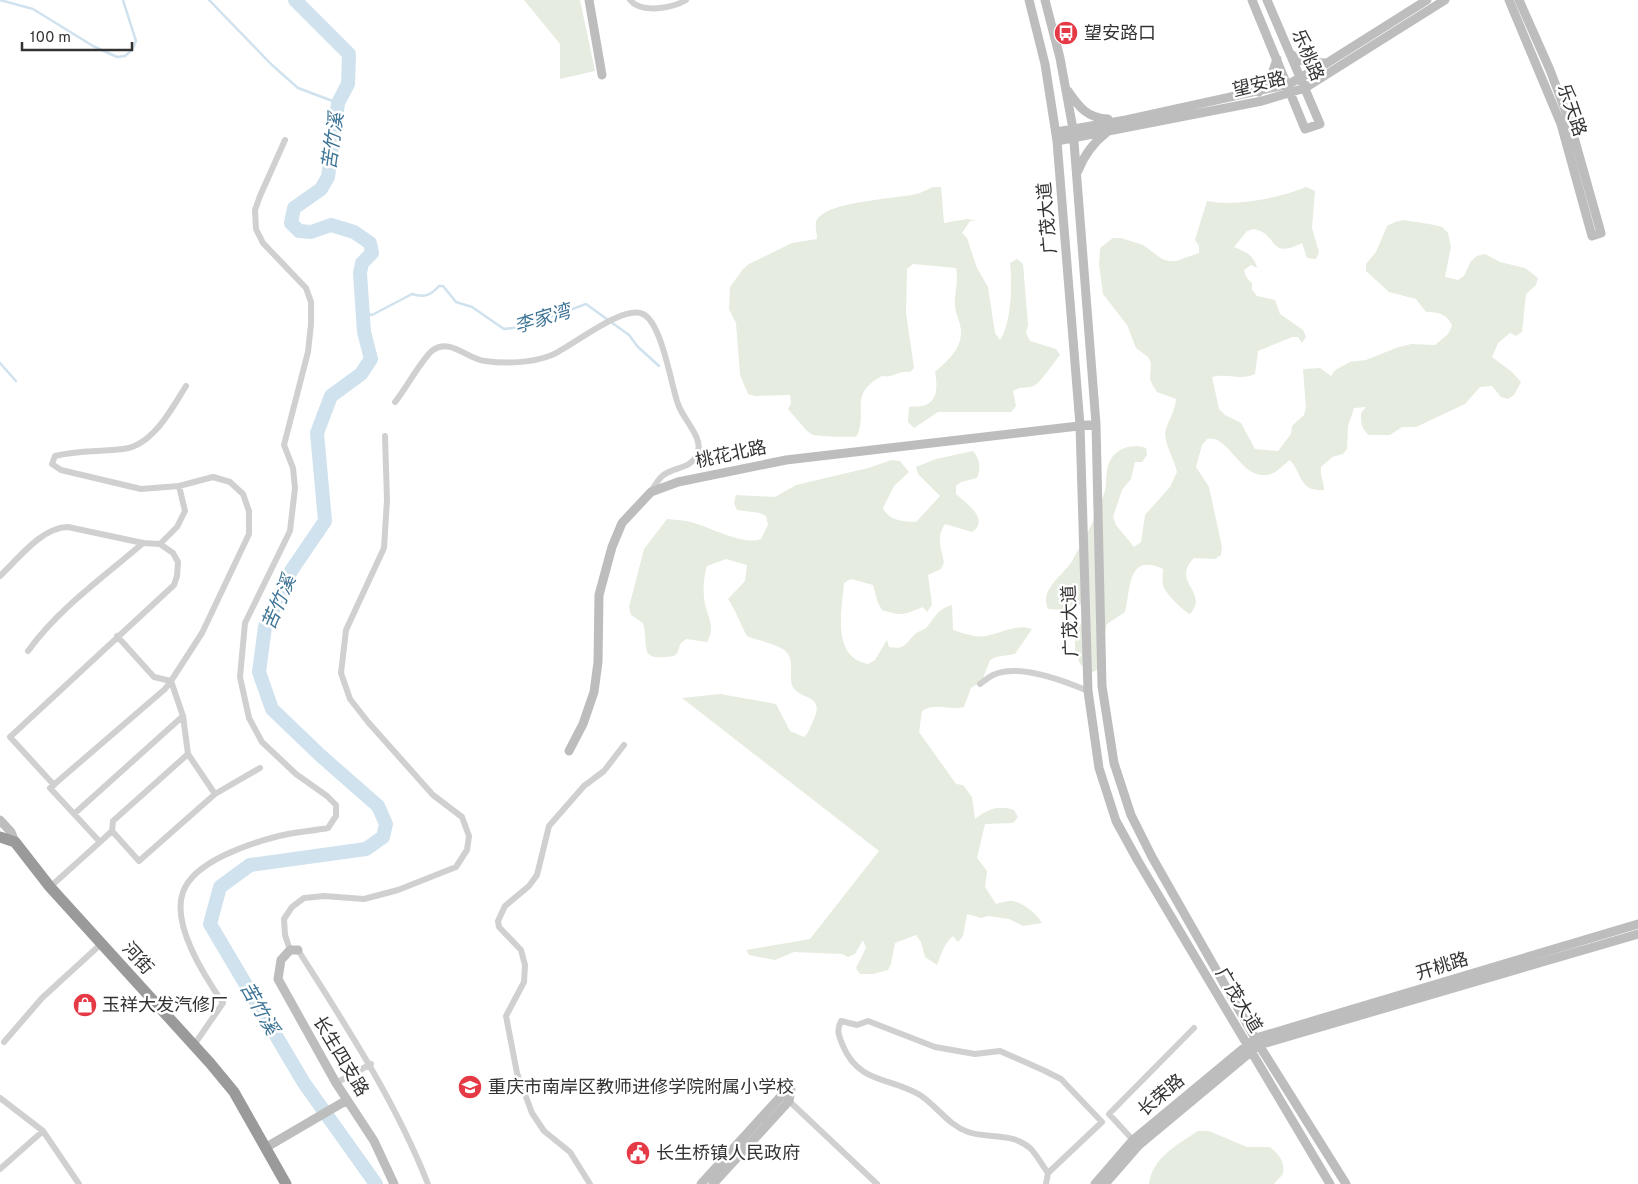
<svg xmlns="http://www.w3.org/2000/svg" width="1638" height="1184" viewBox="0 0 1638 1184" font-family="Overpass,'Noto Sans SC',sans-serif">
  <style>
    .green { fill: #e6ecdf }
    .lines { fill: none; stroke-linecap: round; stroke-linejoin: round }
    .stream { stroke: #cfe2ee; stroke-width: 2.5 }
    .river { stroke: #cfe2ee; stroke-width: 14 }
    .street { stroke: #d0d0d0; stroke-width: 6 }
    .secondary { stroke: #bdbdbd; stroke-width: 9 }
    .highway { stroke: #9a9a9a; stroke-width: 11 }
    .labels { text-anchor: middle; stroke-width: 5; stroke-linejoin: round; paint-order: stroke }
    .poi-label { font-size: 18px; fill: #333; stroke: #fff; text-anchor: start }
    .street-label { font-size: 18px; fill: #333; stroke: #fff }
    .water-label { font-size: 19px; font-style: italic; fill: #3f7597; stroke: #fff }
  </style>
  <rect width="100%" height="100%" fill="#fff"/>
  <path class="green" d="M524,0H580L595,71L560,79V44Z
    M934,187H941L944,223L967,219L977,221H970L962,233L967,238L977,268L988,287L995,333L1000,340C1012,322 1012,284 1010,263L1017,259L1023,264L1028,325L1026,333L1030,341L1056,349L1060,355C1054,362 1040,384 1033,386C1025,389 1020,386 1013,391L1016,406L1011,412H938L914,428L908,422L909,407C914,406 922,407 926,405C939,399 937,383 935,372C948,360 962,349 961,330C960,322 956,314 955,307C954,293 959,282 956,268L913,264L907,269L906,313L914,368L910,372C899,370 893,378 882,376C848,394 868,410 857,436C852,438 820,436 813,435L807,431L788,409L791,403L790,395L755,396L748,394L740,375L736,323L729,309L730,287L743,269L749,264L792,243L817,239C817,231 813,223 819,217C835,201 894,199 916,194C922,193 927,189 934,187Z
    M1306,187L1315,191L1312,228L1319,252L1316,259L1307,258L1302,243C1268,260 1279,234 1254,229L1247,231L1234,247C1246,252 1254,255 1257,268L1251,265L1244,270L1246,277L1252,283V290L1257,296L1275,300L1280,314L1303,330L1306,337L1302,343L1298,337H1292L1258,351L1255,374C1241,381 1226,373 1212,377L1219,409L1225,415L1241,423L1255,449L1278,451L1291,434L1292,426L1304,415L1306,408L1303,369L1320,368L1331,376L1335,370L1350,362L1366,360L1396,348L1411,344L1435,345L1448,334L1452,326C1448,314 1437,312 1426,312L1416,299L1389,292L1366,271V264L1376,252L1387,226L1395,222L1403,220L1435,225L1442,227L1448,233L1451,247L1445,277L1458,280L1464,276L1471,261L1477,256L1485,254L1500,262L1525,268L1538,278L1536,285L1526,294L1522,332L1516,336L1510,333L1498,343L1492,357L1512,372L1521,382L1514,395L1508,399L1501,397L1492,386L1480,387L1465,404L1416,427H1402L1390,435H1369C1361,429 1361,423 1361,413L1366,407L1354,408L1348,426L1347,449L1343,454L1332,457L1321,467C1320,476 1324,482 1324,490C1299,492 1302,473 1290,460C1283,465 1276,474 1267,475C1240,479 1229,434 1207,439L1202,445L1196,467L1209,487L1222,547L1221,555L1215,559L1194,558C1170,582 1210,592 1190,614C1184,612 1164,592 1163,585C1162,580 1163,574 1163,569C1126,552 1131,591 1125,612L1107,624L1097,670L1091,673L1080,664L1075,650V635L1083,620L1082,604L1063,610L1048,609C1039,589 1063,576 1072,561C1085,538 1097,516 1105,491C1107,482 1105,469 1110,461C1117,447 1133,444 1146,448L1147,455L1142,462H1135L1131,479L1122,490L1113,517L1116,525L1134,547L1141,542L1145,515L1170,487L1177,472C1175,460 1162,441 1166,429C1169,419 1175,411 1176,399L1157,392L1153,386L1150,379L1151,363L1148,357L1136,348L1127,325L1103,294L1099,264L1100,248L1113,238H1121L1143,245L1162,259L1169,261H1176L1199,253V246L1195,240L1207,201C1234,207 1280,198 1306,187Z
    M973,451C980,459 981,468 977,478L961,482L956,486V494C967,504 990,519 972,532L945,524C936,537 941,548 944,562L941,569L928,575L932,605L927,612L923,607C905,614 903,617 882,610L878,603L873,585L851,579L844,583C842,610 831,657 868,664L875,660L887,640L889,647C907,650 905,643 915,634C918,631 922,631 926,628C935,618 937,609 952,605L953,630C962,633 976,638 985,636C1000,634 1016,623 1032,629L1015,654L996,657L990,660L982,681L971,688L964,707C948,711 937,702 922,711L919,732L956,784L963,785L972,797L975,819C988,809 997,805 1014,810L1018,817L1013,823L985,824L977,858L987,871L985,887L996,904C1001,903 1008,900 1013,901C1023,903 1037,914 1042,923L1023,926L1009,919L988,916L981,918L967,914L963,936L958,942L953,936C943,945 942,953 937,965L925,957L921,942L916,935L895,943L891,964L888,970L873,974H860L856,968L866,948L863,940L855,954L848,957L842,954L794,952L775,960L749,955L746,950L810,939L879,851L682,698L720,694L776,704L790,731L804,737C809,732 810,728 813,721C827,693 798,701 792,685C789,675 794,663 788,654C782,644 758,641 747,636C740,623 736,611 728,599L745,581L747,565L726,559L707,566C704,576 703,587 704,597C705,614 717,625 707,642L686,639L680,644L678,652L674,656C636,662 650,647 643,623L631,615L629,607L644,549L667,519C676,520 686,520 694,523C712,528 744,546 761,539L768,525L766,516L760,513L737,510L734,503L736,495L775,497L796,485L868,468L892,460L900,461L909,472L894,486L883,508C889,521 902,521 916,522L940,496L918,474L916,467L936,459Z
    M1198,1131H1209L1247,1147H1270C1278,1153 1287,1164 1282,1175C1280,1178 1276,1181 1274,1184H1149C1153,1157 1177,1145 1198,1131Z"/>
  <g class="lines">
    <path class="stream" d="M0,0L33,9L93,46L117,57L125,56L132,50L136,41L123,0
      M209,0L272,65L298,88L338,103
      M364,313L372,315L412,294C425,298 431,295 439,286H443L456,302L472,307L504,329L523,327L586,304L629,335L638,347L659,366
      M0,363L16,381"/>
    <path class="river" d="M295,0L349,54L348,84L338,103L328,177L321,189L294,208L291,223L299,231L311,232L331,225L354,232L370,243L372,253L362,263L360,273L364,332L371,359L361,374L331,396L317,433L325,521L291,571L265,627L259,672L272,709L321,756L378,806L386,824L383,837L366,849L250,865L220,887L210,924L304,1083L376,1184"/>
    <path class="street" d="M630,0C641,14 673,8 686,0
      M395,402C405,390 423,357 433,350C451,338 467,359 485,361C506,364 532,363 552,355C571,347 623,304 643,314C662,323 671,385 678,404C683,420 705,438 697,455C691,468 676,467 665,474C659,477 655,486 651,491
      M160,544L177,527L185,511L179,486
      M0,576C18,559 42,527 68,527L143,543L160,544L173,553L178,562L177,576L174,585L10,737L54,785
      M117,636L154,677L171,681L183,716L188,754L215,794
      M28,651C59,608 104,577 143,543
      M980,684C984,681 989,677 993,675C1018,663 1065,681 1088,691
      M74,814L183,716
      M112,831L139,861L215,794L260,768
      M100,842L112,831L113,821L188,754
      M50,887L100,842L50,788L165,689L171,681L202,633L249,534V511L243,494L230,482L213,477L179,486L141,489L61,470L52,464L55,456C77,450 100,452 123,449C153,446 172,408 186,386
      M290,950L285,935L284,919L292,907L304,898L324,896L364,899L398,890L456,867L467,850L469,836L462,817L433,795L368,722L350,699L341,673L346,630L384,548L387,500L385,436
      M298,950C346,1026 395,1100 428,1184
      M4,1042L42,998L101,944
      M194,1045L223,1003C205,977 171,925 183,892C194,861 251,843 279,836C295,832 312,831 328,828L336,816V805L327,796L296,774L262,742L249,718L240,677L245,623L290,531L295,488L293,468L284,445L308,352L311,324V302L306,288L263,243L256,229L255,210L260,196L285,140
      M336,1083L371,1064
      M0,1098L43,1131L79,1184
      M787,1099L877,1184
      M1133,1140L1109,1114L1194,1028
      M0,1169L43,1131
      M590,1184L570,1152L544,1131L532,1113L517,1073L506,1016L524,982L525,965L521,950L499,927L498,921L505,906L529,886L537,875L549,826L584,786L604,771L624,745
      M1046,1184L1048,1173L1102,1122L1061,1079L1043,1070L1000,1051L975,1054L935,1047L868,1021L857,1025L841,1021C836,1031 839,1036 843,1046C859,1084 891,1077 920,1095C937,1106 948,1125 968,1132C989,1139 1011,1132 1030,1148C1037,1155 1042,1165 1048,1173"/>
    <path class="secondary" d="M589,0L602,75
      M1029,0L1045,64L1057,141L1080,425L1088,691L1099,768L1116,821L1138,861L1330,1184
      M1045,0L1060,58L1073,129L1096,424L1102,686L1114,763L1131,815L1152,857L1259,1045L1346,1184
      M1252,0L1305,129L1320,124L1267,0
      M1509,0L1561,124L1592,236L1601,233L1570,123L1550,70L1519,0
      M1290,54L1305,62L1326,63
      M1068,91C1079,107 1087,118 1108,119
      M1259,92L1271,77L1277,59
      M1056,132L1126,120L1289,84L1327,63L1427,0
      M1057,141L1262,101L1305,88L1445,0
      M1078,171C1084,155 1093,143 1107,132
      M569,751L583,724L594,692L598,662L599,595L612,547L622,523L651,492L678,482L786,460L1096,424
      M0,820L11,832L15,842
      M298,950H290L281,960L278,979L336,1083L374,1141L394,1184
      M265,1148L347,1100
      M701,1184L782,1095L791,1090
      M713,1184L789,1101L791,1090
      M1095,1184L1133,1140L1256,1038L1638,924
      M1105,1184L1139,1145L1259,1045L1638,934"/>
    <path class="highway" d="M0,837L15,842L50,887L210,1063L234,1092L286,1184"/>
  </g>
  <defs>
    <g id="bus-disc" transform="scale(1.25)"><circle r="9.5" fill="#e63946" stroke="#fff"/><path d="M-5-6H5V4H4V6H2V4H-2V6H-4V4H-5ZM-3.5-4V0h7V-4ZM-3.5 1.2v1.5H-2V1.2ZM2 1.2v1.5H3.5V1.2Z" fill="#fff"/></g>
    <g id="shop-disc" transform="scale(1.25)"><circle r="9.5" fill="#e63946" stroke="#fff"/><path d="M-5-2.5h2.3a2.7 3.5 0 0 1 5.4 0H5L5.5 6h-11ZM-1.5-2.5h3a1.5 2.3 0 0 0-3 0Z" fill="#fff"/></g>
    <g id="school-disc" transform="scale(1.25)"><circle r="9.5" fill="#e63946" stroke="#fff"/><path d="M0-5L7-2L0 1L-7-2ZM-4 1L0 2.5L4 1V4Q0 6-4 4Z" fill="#fff"/></g>
    <g id="civic-disc" transform="scale(1.25)"><circle r="9.5" fill="#e63946" stroke="#fff"/><path d="M-.6-6.5H3V-4.5H.6V-3L4-1V1h2V6H-6V1h2V-1L-.6-3ZM-1.2 2.5V6h2.4V2.5Z" fill="#fff"/></g>
  </defs>
  <g fill-rule="evenodd">
    <use href="#bus-disc" x="1066" y="33"/>
    <use href="#shop-disc" x="85" y="1005"/>
    <use href="#school-disc" x="470" y="1087"/>
    <use href="#civic-disc" x="638" y="1153"/>
  </g>
  <g class="labels">
    <g class="poi-label">
      <text x="1084" y="39">望安路口</text>
      <text x="102" y="1011">玉祥大发汽修厂</text>
      <text x="488" y="1093">重庆市南岸区教师进修学院附属小学校</text>
      <text x="656" y="1159">长生桥镇人民政府</text>
    </g>
    <g class="street-label">
      <text transform="translate(1308 55) rotate(67)" y="6">乐桃路</text>
      <text transform="translate(1259 84) rotate(-14)" y="6">望安路</text>
      <text transform="translate(1572 110) rotate(71)" y="6">乐天路</text>
      <text transform="translate(1047 218) rotate(-95)" y="6">广茂大道</text>
      <text transform="translate(731 454) rotate(-12)" y="6">桃花北路</text>
      <text transform="translate(1070 621) rotate(-92)" y="6">广茂大道</text>
      <text transform="translate(138 958) rotate(48)" y="6">河街</text>
      <text transform="translate(1442 966) rotate(-17)" y="6">开桃路</text>
      <text transform="translate(1239 1000) rotate(59)" y="6">广茂大道</text>
      <text transform="translate(341 1056) rotate(59)" y="6">长生四支路</text>
      <text transform="translate(1161 1095) rotate(-40)" y="6">长荣路</text>
    </g>
    <g class="water-label">
      <text transform="translate(332 141) rotate(-82)" y="7">苦竹溪</text>
      <text transform="translate(542 318) rotate(-17)" y="7">李家湾</text>
      <text transform="translate(278 602) rotate(-67)" y="7">苦竹溪</text>
      <text transform="translate(260 1008) rotate(60)" y="7">苦竹溪</text>
    </g>
  </g>
  <path d="M22 42v8h110v-8" fill="none" stroke="#333333" stroke-width="2.5"/>
  <text x="30" y="42" font-size="15" fill="#333333" stroke="#ffffff" stroke-width="4" paint-order="stroke">100 m</text>
</svg>
